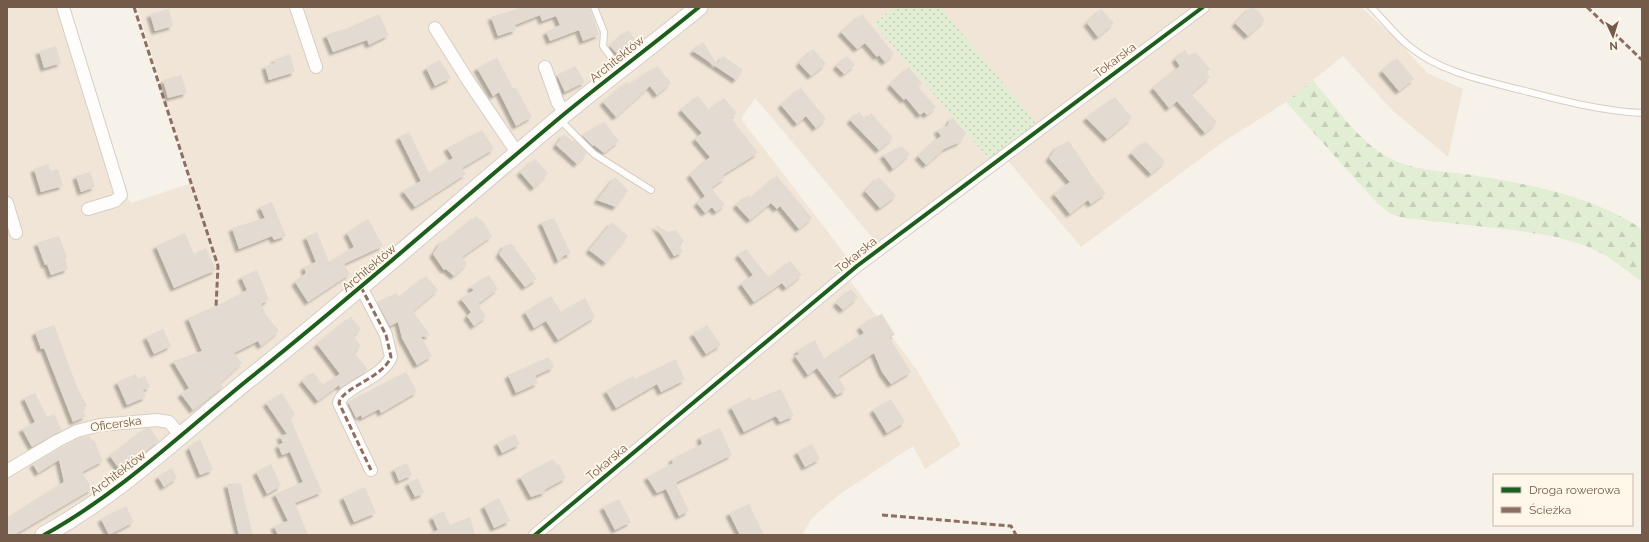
<svg xmlns="http://www.w3.org/2000/svg" width="1649" height="542" viewBox="0 0 1649 542" font-family="Raleway,sans-serif">
  <style>
    .residential { fill: #f0e5d6 }
    .grass { fill: url(#grass-dots) }
    .forest { fill: url(#forest-firs) }
    .building { fill: #e3dad1; filter: url(#shadow) }
    .lines { fill: none; stroke-linecap: round; stroke-linejoin: round }
    .lane-casing { stroke: #d5cec6; stroke-width: 8 }
    .street-casing { stroke: #d5cec6; stroke-width: 14 }
    .secondary-casing { stroke: #d6cec6; stroke-width: 19 }
    .lane { stroke: #fefdfc; stroke-width: 6 }
    .street { stroke: #fefdfc; stroke-width: 12 }
    .secondary { stroke: #fefdfc; stroke-width: 17 }
    .quiet { stroke: #8d6e63; stroke-width: 3; stroke-dasharray: 6 3; stroke-linecap: butt }
    .cycleway-casing { stroke: #fff8ea; stroke-width: 6 }
    .cycleway { stroke: #1b5e20; stroke-width: 4 }
    .labels { text-anchor: middle; stroke-width: 3.5; stroke-linejoin: round; paint-order: stroke }
    .street-label { font-size: 12px; fill: #745b49; stroke: #fff8ea }
  </style>
  <defs>
    <pattern id="grass-dots" width="8" height="8" patternUnits="userSpaceOnUse"><rect width="8" height="8" fill="#e1eed4"/><path d="M2 2h.1M6 6h.1" fill="none" stroke="#c4ceb8" stroke-width="1.8" stroke-linecap="round"/></pattern>
    <pattern id="forest-firs" width="22" height="20" patternUnits="userSpaceOnUse"><rect width="22" height="20" fill="#e1eed4"/><path d="M5 1l3.5 6h-7zM16 11l3.5 6h-7z" fill="#c4ceb8"/></pattern>
    <filter id="shadow"><feDropShadow dx="-3.5" dy="3.5" stdDeviation="1" flood-color="#0004"/></filter>
  </defs>
  <rect width="100%" height="100%" fill="#f6f2e9"/>
  <path class="residential" d="M7,7H63L119,186L131,203L192,183L137,7H894L874,24L993,164L881,248L755,98L741,119L851,262L845,274L917,370L961,445L925,469L913,446L840,494L812,518L802,535H7Z
    M940,7H1361L1400,43L1427,73L1463,89L1448,157L1393,111L1343,56L1286,102L1223,142L1081,247L1004,156Z"/>
  <path class="grass" d="M894,7H940L1041,129L993,164L874,24Z"/>
  <path class="forest" d="M1313,80C1336,107 1358,141 1389,158C1414,171 1445,171 1472,175C1529,184 1593,196 1642,229V282L1607,256L1584,245L1552,236L1513,230L1404,218L1391,214L1377,203L1286,102Z"/>
  <path class="building" d="M523,7H590L599,35L583,41L579,30L550,41L546,32L560,25L556,16L542,21L540,15L515,25L516,30L498,36L491,17Z
    M1251,7L1258,10L1265,20L1248,36L1235,23Z
    M169,9L173,26L155,31L150,14Z
    M1101,9L1114,23L1098,37L1087,23Z
    M379,14L389,35L369,45L367,40L333,52L326,35L344,29V30Z
    M862,14L894,54L885,62L879,55L877,57L865,43L857,49L841,32Z
    M628,30L637,42L620,57L610,46Z
    M703,42L717,64L723,56L743,70L736,80L693,51Z
    M56,46L61,63L44,68L39,51Z
    M813,49L826,64L811,76L799,63Z
    M1185,50L1190,57L1195,52L1210,69L1206,73L1210,77L1191,94L1217,122L1205,133L1177,101L1169,108L1153,88L1180,66L1175,59Z
    M290,54L295,72L269,80L265,66L275,63L274,60Z
    M847,56L855,65L844,74L836,66Z
    M497,58L513,88H516L532,117L516,126L499,92L493,96L477,68Z
    M1397,58L1414,79L1399,91L1382,71Z
    M440,60L451,78L435,86L426,68Z
    M575,66L585,82L565,92L557,75Z
    M657,66L671,83L657,95L650,86L616,117L603,102L627,82L629,84Z
    M909,67L922,83L918,87L936,107L927,115L924,112L920,115L906,98L904,100L890,85Z
    M181,75L187,93L168,98L163,80Z
    M801,88L826,119L816,128L806,116L797,124L781,105Z
    M698,96L709,110L724,98L737,113L731,118L758,153L723,175L725,178L711,188L725,205L716,212L712,207L705,213L697,203L705,196L690,175L710,157L695,139L702,133L681,110Z
    M1115,97L1132,118L1107,139L1086,118Z
    M859,112L866,119L871,113L893,138L879,150L850,120Z
    M952,117L966,133L960,142L944,149L926,165L918,156L941,136L937,130L947,126Z
    M604,122L619,141L604,153L594,145L593,146L582,135Z
    M482,130L494,149L462,168L466,174L415,207L403,191L421,181L399,137L409,132L429,173L453,158L447,148Z
    M564,134L572,141L574,140L587,153L577,164L556,145Z
    M1069,141L1092,176L1106,193L1091,204L1088,200L1070,214L1054,194L1070,182L1049,158L1057,147Z
    M1146,141L1165,162L1151,174L1131,153Z
    M902,146L910,154L893,169L883,155Z
    M535,159L548,173L534,188L520,172Z
    M48,164L51,171L58,169L63,186L41,192L34,169Z
    M90,172L95,187L81,192L76,176Z
    M777,176L812,218L799,229L780,206L777,209L771,203L750,220L736,205L748,195L751,198Z
    M615,177L628,190L616,207L597,200Z
    M879,177L896,196L880,208L865,191Z
    M272,202L286,236L274,240L272,236L239,249L232,228L265,218L260,207Z
    M476,216L484,223L492,236L462,257L467,264L454,276L446,269L444,270L433,254L441,242L448,239Z
    M554,218L571,254L565,255L558,261L541,222Z
    M368,219L383,246L344,264L350,274L308,302L295,282L306,273L304,267L316,262L306,237L317,232L329,262L354,247L347,233Z
    M612,222L628,236L606,263L589,250Z
    M655,225L668,232L676,230L684,241L679,245L683,252L674,256Z
    M185,233L194,254L206,248L216,270L174,288L156,246Z
    M59,236L67,257L65,258L68,269L51,275L47,264L45,265L37,243Z
    M512,244L537,279L525,287L499,254L505,245Z
    M746,249L769,278L790,261L802,275L786,288L782,283L754,302L741,284L753,275L738,255Z
    M257,270L269,300L261,304L267,316L279,331L261,346L258,341L234,353L242,363L220,383L223,387L193,410L181,394L189,388L173,361L202,351L188,318L225,302L247,290L241,277Z
    M489,275L498,289L478,304L486,317L474,326L467,316L471,312L461,299L474,290L470,287Z
    M426,276L438,290L413,311L430,335L421,337L432,356L417,365L402,338L398,322L390,326L377,302L397,293L399,298Z
    M851,289L858,297L843,310L836,303Z
    M551,296L561,312L585,298L595,317L558,340L546,321L534,328L525,312Z
    M882,314L895,335L889,337L911,372L891,384L882,372L874,353L838,377L846,390L837,395L817,368L808,375L795,356L799,354L797,351L815,340L824,359L864,333L860,327L872,318Z
    M351,317L361,329L353,336L361,346L354,352L368,370L340,388L339,385L318,401L302,381L313,372L323,385L340,374L317,344Z
    M54,325L77,387L87,406L82,409L86,416L73,422L44,348L41,349L35,332Z
    M707,325L721,345L706,354L693,334Z
    M163,329L171,346L154,354L146,337Z
    M549,357L554,367L535,376L538,383L516,393L508,375Z
    M676,359L685,380L661,392L657,384L616,408L606,391L633,376L635,379Z
    M406,372L417,392L381,413L379,409L362,418L361,415L356,418L348,402Z
    M136,374L138,379L145,376L150,387L143,390L146,397L127,405L117,382Z
    M781,389L794,416L780,422L776,416L744,432L731,407L750,397L752,401Z
    M35,393L47,417L54,414L62,430L32,447L22,429L35,422L24,398Z
    M282,393L295,414L290,418L322,492L295,503L308,535H278L274,526L288,521L275,494L303,482L290,452L282,455L278,445L283,443L280,436L287,434L266,403Z
    M891,399L905,422L887,433L873,410Z
    M146,428H150L159,441L120,470L110,456Z
    M720,428L732,455L677,482L676,484L689,511L679,516L666,489L657,493L647,477L673,463L672,459L702,444L700,437Z
    M515,434L520,444L502,453L497,443Z
    M89,436L92,441L94,440L103,461L82,472L92,489L14,535H7V518L64,482L59,460L38,473L33,464L61,448L80,438Z
    M200,439L213,470L200,475L189,448Z
    M812,444L820,459L805,467L797,452Z
    M553,459L557,465L559,464L566,478L544,490L546,492L531,497L520,477Z
    M407,463L412,475L399,481L394,469Z
    M271,464L281,486L267,494L256,472Z
    M172,468L177,478L164,487L158,477Z
    M418,478L424,493L415,497L408,483Z
    M241,483L245,503L253,535H239L233,510L227,484Z
    M365,487L376,513L354,522L343,497Z
    M499,498L510,521L494,528L484,506Z
    M619,499L631,522L615,530L603,507Z
    M749,504L764,535H740L729,513Z
    M126,506L134,522L109,535L101,519Z
    M444,511L450,525L470,517L475,535H426L438,530L432,517Z"/>
  <g class="lines">
    <g class="lane-casing">
      <path id="lane" d="M594,7L604,32L603,46L619,68
        M1371,7C1384,20 1395,35 1409,46C1441,73 1487,81 1525,91C1564,101 1602,111 1642,113
        M560,120L594,154L651,190"/>
    </g>
    <g class="street-casing">
      <path id="street" d="M63,7L121,195L115,201L88,209
        M296,7L316,67
        M435,28L469,82L518,154
        M545,67L558,103L565,113
        M7,203L16,233
        M361,287L386,335L391,357C382,379 342,387 339,403L371,470
        M7,471L57,441L77,431L100,425L157,420L169,422L182,437
        M535,535L857,266L1203,7"/>
    </g>
    <g class="secondary-casing">
      <path id="secondary" d="M44,535C122,492 186,429 255,374C360,290 460,201 563,115C608,78 654,44 699,7"/>
    </g>
    <use href="#lane" class="lane"/>
    <use href="#street" class="street"/>
    <use href="#secondary" class="secondary"/>
    <path class="quiet" d="M134,7L218,266L216,307
      M1587,7L1642,60
      M361,287L386,335L391,357C382,379 342,387 339,403L371,470
      M882,515L1011,526L1016,535"/>
    <g class="cycleway-casing">
      <path id="cycleway" d="M44,535C122,492 186,429 255,374C360,290 460,201 563,115C608,78 654,44 699,7
        M535,535L857,266L1203,7"/>
    </g>
    <use href="#cycleway" class="cycleway"/>
  </g>
  <g class="labels">
    <g class="street-label">
      <text transform="translate(617 59) rotate(-39)" y="4">Architektów</text>
      <text transform="translate(1115 60) rotate(-37)" y="4">Tokarska</text>
      <text transform="translate(856 255) rotate(-39)" y="4">Tokarska</text>
      <text transform="translate(369 268) rotate(-40)" y="4">Architektów</text>
      <text transform="translate(116 424) rotate(-8)" y="4">Oficerska</text>
      <text transform="translate(607 462) rotate(-40)" y="4">Tokarska</text>
      <text transform="translate(118 473) rotate(-37)" y="4">Architektów</text>
    </g>
  </g>
  <rect width="1649" height="542" fill="none" stroke="#745b49" stroke-width="16"/>
  <rect x="1493" y="474" width="140" height="52" fill="#fff8ea" stroke="#c7b9aa"/>
  <rect x="1501" y="487" width="20" height="6" fill="#1b5e20" stroke="#c7b9aa"/>
  <text x="1529" y="494" font-size="12" fill="#745b49">Droga rowerowa</text>
  <rect x="1501" y="507" width="20" height="6" fill="#8d6e63" stroke="#c7b9aa"/>
  <text x="1529" y="514" font-size="12" fill="#745b49">Ścieżka</text>
  <g transform="translate(1613 36) rotate(176)" stroke="#fff8ea" stroke-width="3" paint-order="stroke">
  <path d="M0-3L7 15L0 10L-7 15Z" fill="#745b49"/>
  <text y="-6" font-size="11" font-weight="bold" text-anchor="middle" fill="#745b49">N</text>
  </g>
</svg>
